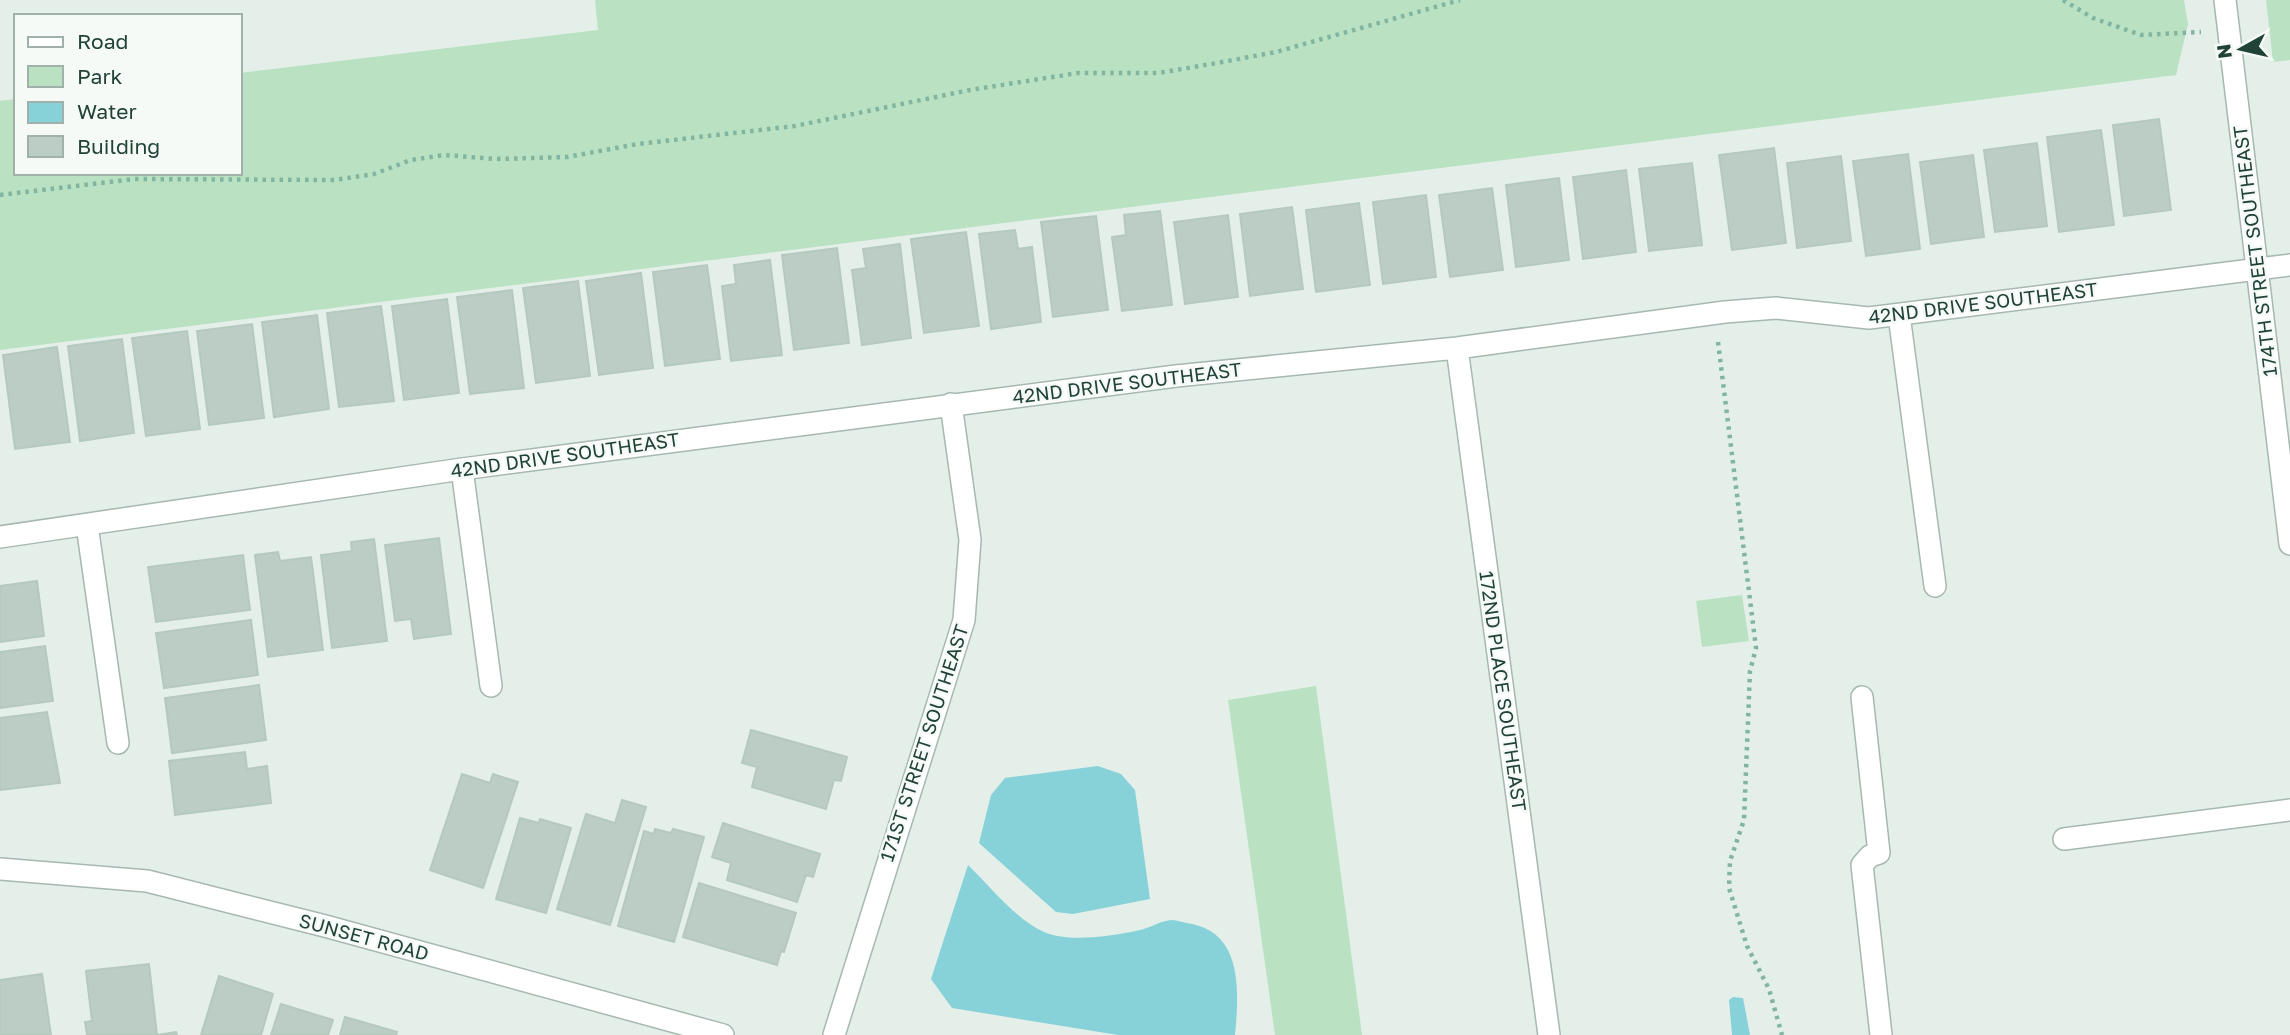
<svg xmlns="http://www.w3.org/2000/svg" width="2290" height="1035" viewBox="0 0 2290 1035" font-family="'Golos Text',sans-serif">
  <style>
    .green { fill: #bae2c2 }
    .water { fill: #87d2d9 }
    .building { fill: #bbcdc4; stroke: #b5c9bf; stroke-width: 2 }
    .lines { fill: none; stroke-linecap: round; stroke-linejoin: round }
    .minor-casing { stroke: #a6b8b0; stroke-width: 24 }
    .path { stroke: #81b5a1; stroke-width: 4.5; stroke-dasharray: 3.5 5; stroke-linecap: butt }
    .minor { stroke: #fff; stroke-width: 21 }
    .labels { text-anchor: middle; stroke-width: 5; stroke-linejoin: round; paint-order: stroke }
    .street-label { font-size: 19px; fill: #214237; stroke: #f5faf7 }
  </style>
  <rect width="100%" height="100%" fill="#e4efe9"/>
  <path class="green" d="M595,0H2184L2188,24L2176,75L0,350V101L16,99V173H240V73L598,30Z
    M2266,0H2290V60L2273,62Z
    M1742,595L1749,641L1702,647L1696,601Z
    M1316,686L1362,1035H1275L1228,700Z"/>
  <path class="water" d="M1098,766L1121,774L1135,790L1150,899L1073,914L1056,912L979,843L991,795L1005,778Z
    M968,865C991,887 1014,918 1044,932C1070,943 1113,936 1140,930C1150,928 1160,921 1171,920C1177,920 1185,923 1192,924C1243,934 1239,993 1235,1035H1118L952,1008L931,979Z
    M1733,997L1743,998L1750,1035H1732L1729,1000Z"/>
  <path class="building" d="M2159,119L2171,210L2124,216L2113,125Z
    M2101,130L2114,225L2059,232L2047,137Z
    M2037,143L2047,226L1995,232L1984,150Z
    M1774,148L1786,243L1732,250L1719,155Z
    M1908,154L1920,249L1866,256L1853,161Z
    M1973,155L1984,237L1931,244L1920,162Z
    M1841,156L1851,241L1797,248L1787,163Z
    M1692,163L1702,245L1649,251L1639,169Z
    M1626,170L1636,252L1583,259L1573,177Z
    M1559,178L1569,260L1516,267L1506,185Z
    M1492,188L1503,270L1450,277L1439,195Z
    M1426,195L1436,277L1383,284L1373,202Z
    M1359,203L1370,285L1316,292L1306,210Z
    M1292,207L1303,289L1250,296L1240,214Z
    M1160,211L1172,305L1122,311L1112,237L1126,235L1124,215Z
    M1228,215L1238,297L1185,304L1174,222Z
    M1096,216L1108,310L1053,317L1041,222Z
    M1015,230L1018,249L1032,247L1041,322L991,329L979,234Z
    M966,232L979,326L924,333L911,239Z
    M900,244L911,338L862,345L852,270L866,268L863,249Z
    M837,248L849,343L794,350L782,255Z
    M770,260L782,355L731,361L722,286L736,284L734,265Z
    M707,265L720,359L665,366L653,272Z
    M641,273L653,368L599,375L586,281Z
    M578,281L590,376L536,383L523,288Z
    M512,290L524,388L470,394L457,297Z
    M447,299L459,393L404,400L392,306Z
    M381,306L394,401L339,407L327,313Z
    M317,315L329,409L274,417L262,322Z
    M252,324L264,418L209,425L197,331Z
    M187,331L200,429L146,436L132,338Z
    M122,339L134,433L80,441L68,346Z
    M57,347L70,442L15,449L3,355Z
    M439,538L451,634L414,639L411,619L395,621L385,545Z
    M374,539L387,641L332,648L321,555L352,551L351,542Z
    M278,552L280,561L311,557L323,650L268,657L255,555Z
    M243,555L250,610L156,622L148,567Z
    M37,581L44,636L0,642V586Z
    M251,620L258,675L164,688L156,633Z
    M45,646L53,701L0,708V652Z
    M259,685L266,740L172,753L165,698Z
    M47,712L60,783L0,790V718Z
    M751,730L847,757L841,781L834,780L826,809L752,787L757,767L742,763Z
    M245,752L247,769L267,766L271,803L175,815L169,761Z
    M462,774L490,783L493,774L518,782L483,888L430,870Z
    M622,800L646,807L610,925L557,909L586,814L615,823Z
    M520,818L539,823L540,819L571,828L546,913L496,899Z
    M723,823L820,854L813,877L806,875L797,902L727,880L731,863L712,857Z
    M655,829L671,833L673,829L704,837L674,942L618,926L644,831L654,834Z
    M699,883L796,913L784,952L781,951L777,965L683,937Z
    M149,964L157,1035L176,1032L177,1035H87L85,1022L92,1021L86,971Z
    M42,974L51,1035H0V980Z
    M219,976L273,994L261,1035H201Z
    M281,1004L333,1020L328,1035H271Z
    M345,1017L397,1032L396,1035H340Z"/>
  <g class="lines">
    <g class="minor-casing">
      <path id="minor" d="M2225,0L2290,544
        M1899,315L1935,586
        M1457,348L1549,1035
        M462,469L491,686
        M87,525L118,743
        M0,537L462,469L1176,376L1457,348L1725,312L1776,308L1869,318L2290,265
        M1862,697L1879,853L1870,856L1862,865L1881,1035
        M2064,839L2290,810
        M0,869L147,881L325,926L723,1035
        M834,1035L964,620L970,540L951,404"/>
    </g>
    <path class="path" d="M2063,0L2093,18L2141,35L2201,32
      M0,195L134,179L334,180L374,174L411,160L444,155L496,159L567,157L638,144L795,126L970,90L1078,73H1158L1217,63L1276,52L1460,0
      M1718,342L1756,648L1750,671L1744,820L1730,861L1729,888L1747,946L1769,989L1782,1035"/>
    <use href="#minor" class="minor"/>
  </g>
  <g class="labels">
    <g class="street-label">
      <text transform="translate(2255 251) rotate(-97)" y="7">174TH STREET SOUTHEAST</text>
      <text transform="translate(1983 303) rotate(-7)" y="7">42ND DRIVE SOUTHEAST</text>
      <text transform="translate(1127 383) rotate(-7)" y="7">42ND DRIVE SOUTHEAST</text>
      <text transform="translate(565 455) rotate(-8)" y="7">42ND DRIVE SOUTHEAST</text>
      <text transform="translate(1503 691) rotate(82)" y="7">172ND PLACE SOUTHEAST</text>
      <text transform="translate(924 743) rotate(-72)" y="7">171ST STREET SOUTHEAST</text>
      <text transform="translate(364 937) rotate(15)" y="7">SUNSET ROAD</text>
    </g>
  </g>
  <rect x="14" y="14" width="228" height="161" fill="#f5faf7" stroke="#a0b0aa" stroke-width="2"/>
  <rect x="28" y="37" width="35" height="10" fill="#ffffff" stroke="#a0b0aa" stroke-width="2"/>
  <text x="77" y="49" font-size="21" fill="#214237">Road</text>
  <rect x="28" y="66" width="35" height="21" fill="#bae2c2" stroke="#a0b0aa" stroke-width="2"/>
  <text x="77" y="84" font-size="21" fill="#214237">Park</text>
  <rect x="28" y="102" width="35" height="21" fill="#87d2d9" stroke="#a0b0aa" stroke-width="2"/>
  <text x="77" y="119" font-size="21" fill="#214237">Water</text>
  <rect x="28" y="136" width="35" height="21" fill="#bbcdc4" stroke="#a0b0aa" stroke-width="2"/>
  <text x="77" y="154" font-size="21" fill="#214237">Building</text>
  <g transform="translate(2241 49) rotate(262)" stroke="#f5faf7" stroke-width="5" paint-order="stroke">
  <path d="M0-5L12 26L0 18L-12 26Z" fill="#214237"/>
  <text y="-10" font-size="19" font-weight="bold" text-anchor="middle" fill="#214237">N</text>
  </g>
</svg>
